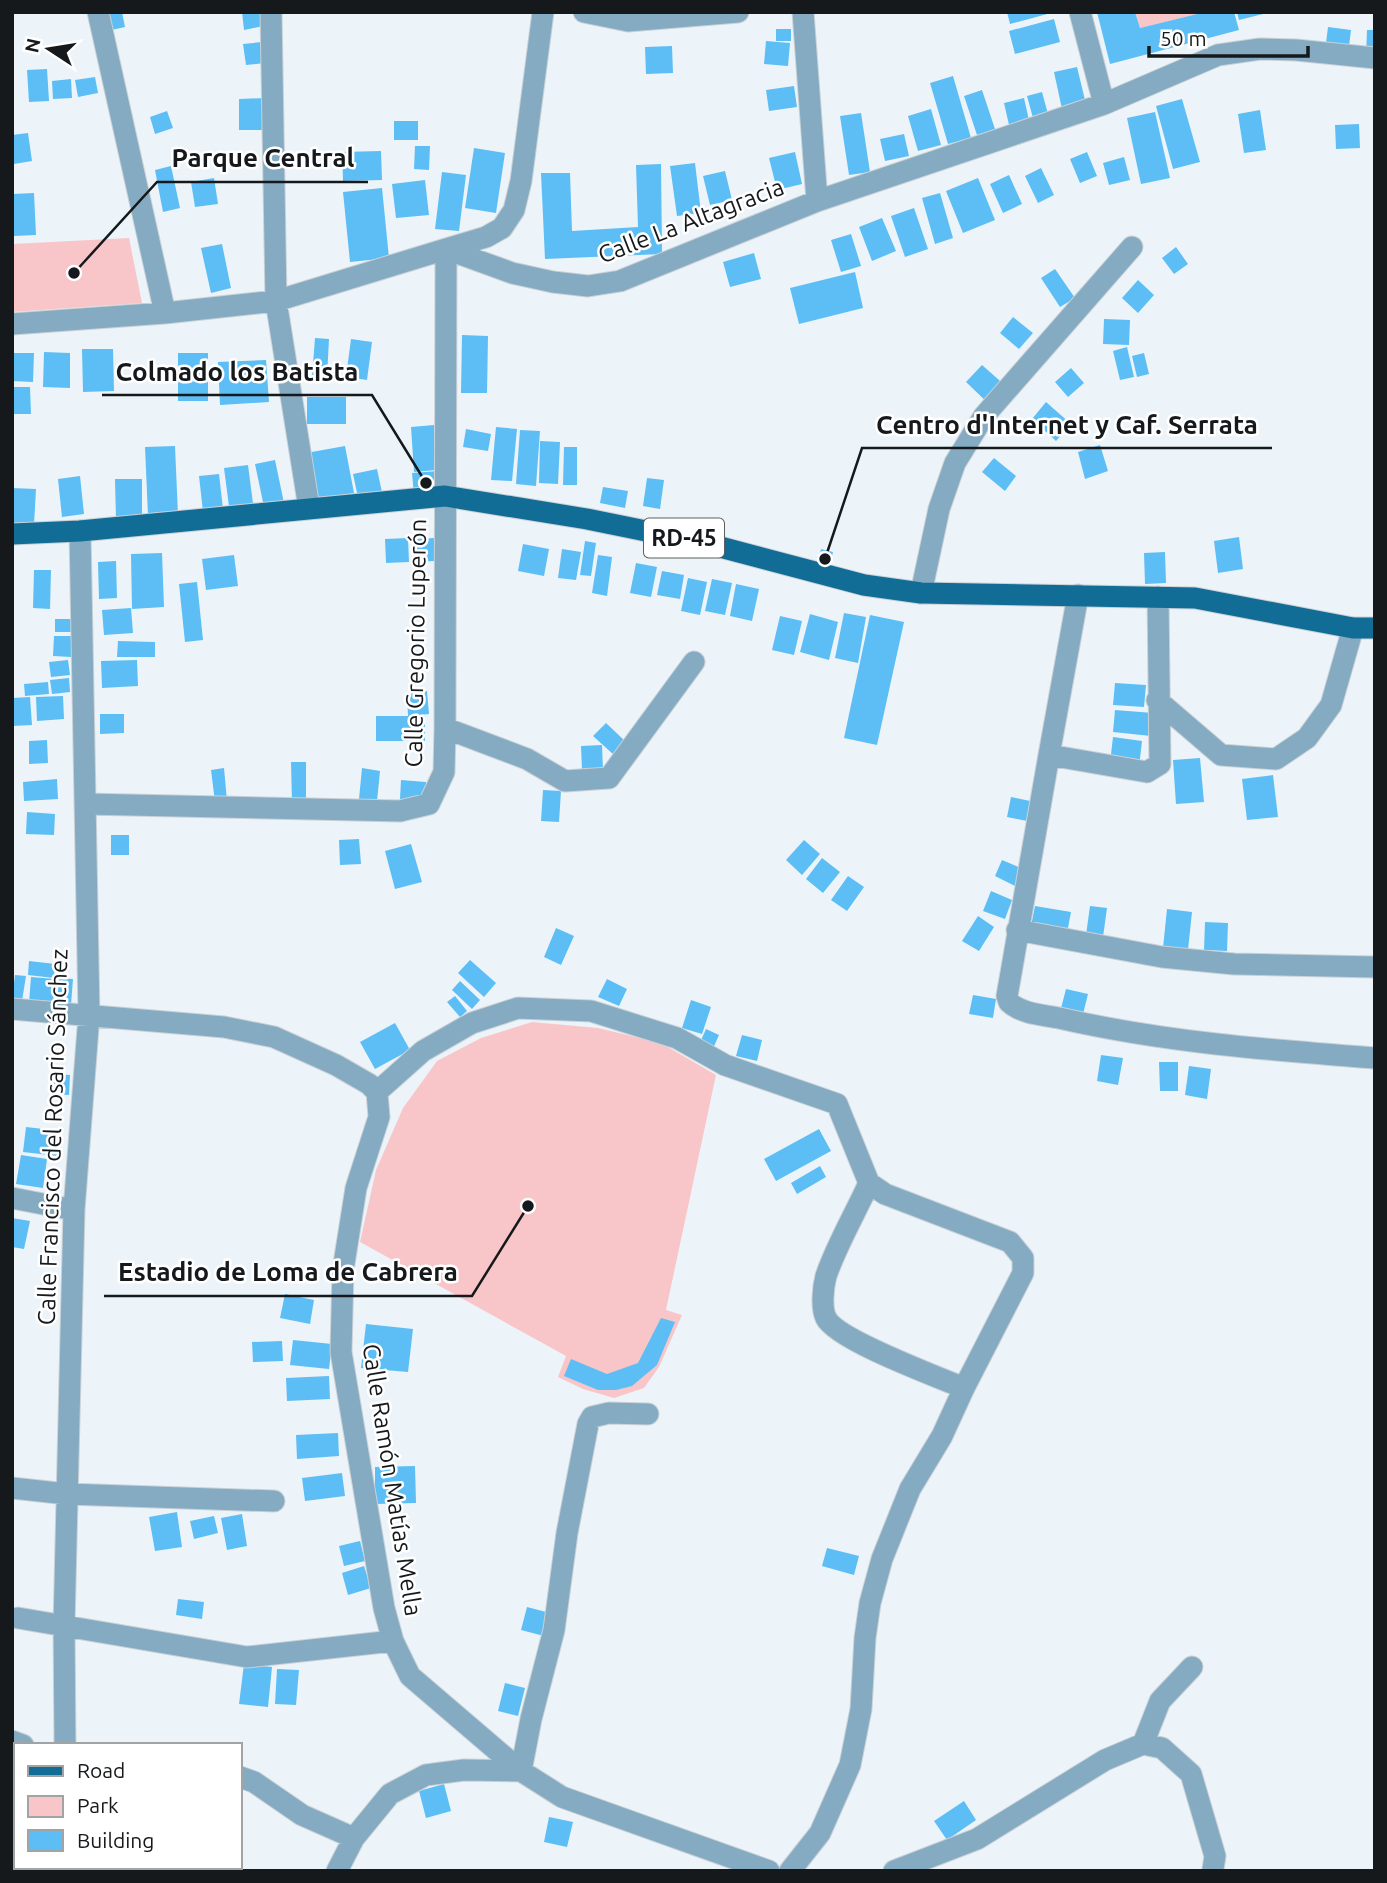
<svg xmlns="http://www.w3.org/2000/svg" width="1387" height="1883" viewBox="0 0 1387 1883" font-family="Ubuntu,sans-serif">
  <style>
    .green { fill: #f8c6c9 }
    .building { fill: #5cbef4 }
    .lines { fill: none; stroke-linecap: round; stroke-linejoin: round }
    .street-casing { stroke: #cad1d6; stroke-width: 23 }
    .primary-casing { stroke: #cad1d6; stroke-width: 23 }
    .street { stroke: #84abc2; stroke-width: 21 }
    .primary { stroke: #116c96; stroke-width: 21 }
    .labels { text-anchor: middle; stroke-width: 5; stroke-linejoin: round; paint-order: stroke }
    .shield { fill: #fff; stroke: #5c5e5f; stroke-width: 2 }
    .shield-label { font-size: 23px; font-weight: bold; fill: #16191b }
    .street-label { font-size: 24px; fill: #16191b; stroke: #fff }
    .leader { fill: none; stroke: #16191b; stroke-width: 2.5 }
    .callout-dot { fill: #16191b; stroke: #fff; stroke-width: 2.5 }
    .callout-label { font-size: 26px; text-anchor: middle; font-weight: bold; fill: #16191b; stroke: #fff; stroke-width: 5; stroke-linejoin: round; paint-order: stroke }
  </style>
  <rect width="100%" height="100%" fill="#ecf4fa"/>
  <path class="green" d="M1135,12H1196L1197,14L1140,28Z
    M129,238L142,303L12,312V244Z
    M532,1022L598,1028L661,1043L716,1075L666,1310L682,1315L659,1367L644,1388L614,1398L583,1389L558,1377L566,1356L360,1242L376,1170L403,1108L437,1061L481,1038Z"/>
  <path class="building" d="M103,12H122L125,27L107,31Z
    M242,12H261L263,26L244,30Z
    M1007,12H1051V13L1010,24Z
    M1097,12H1135L1140,28L1197,14L1196,12H1234L1239,30L1110,64Z
    M1237,12H1267V13L1239,20Z
    M1054,19L1060,42L1015,54L1009,31Z
    M1328,27L1351,30L1348,54L1325,51Z
    M776,29H791V41H776Z
    M1367,30H1375V57H1366Z
    M766,41L790,43L788,66L764,64Z
    M262,42L265,63L246,65L243,44Z
    M672,46L673,73L646,74L645,47Z
    M1077,67L1086,104L1062,109L1054,72Z
    M47,69L49,101L29,102L27,70Z
    M953,76L971,138L948,144L930,83Z
    M95,77L98,93L78,97L75,80Z
    M71,79L72,98L53,99L52,81Z
    M794,86L797,107L769,111L766,90Z
    M982,90L995,129L977,135L964,96Z
    M1042,92L1048,114L1033,118L1027,96Z
    M265,98V130H239V99Z
    M1024,98L1029,120L1009,125L1004,103Z
    M1182,99L1200,162L1173,169L1156,106Z
    M931,109L941,145L918,151L908,116Z
    M1260,110L1266,150L1244,153L1238,114Z
    M167,111L173,128L155,134L150,117Z
    M1155,112L1170,178L1141,184L1127,118Z
    M861,113L870,172L849,175L840,116Z
    M394,121H418V140H394Z
    M1359,124L1360,148L1336,149L1335,125Z
    M28,133L32,161L14,164L12,135Z
    M904,134L909,156L885,161L880,139Z
    M415,146H430L429,170L414,169Z
    M474,148L505,153L496,213L465,208Z
    M381,151L382,180L343,181L342,152Z
    M795,152L802,184L777,190L769,158Z
    M1087,152L1097,176L1080,183L1070,159Z
    M1124,157L1130,180L1109,185L1103,163Z
    M695,163L701,213L677,216L670,166Z
    M661,164L662,254L545,259L541,173H570L572,231L638,227L636,165Z
    M171,166L180,208L163,212L155,170Z
    M1041,168L1054,195L1038,203L1025,176Z
    M725,171L732,200L710,205L703,176Z
    M442,172L466,175L459,231L435,229Z
    M1009,175L1022,204L1003,213L990,184Z
    M214,178L218,204L195,207L191,182Z
    M978,178L995,220L963,233L946,191Z
    M425,180L429,215L396,218L392,184Z
    M382,188L389,258L350,262L343,192Z
    M34,193L36,235L14,236L12,194Z
    M940,193L953,238L935,244L922,198Z
    M914,208L928,249L905,257L891,216Z
    M882,218L896,251L872,261L859,227Z
    M851,234L861,266L841,272L831,240Z
    M222,244L231,288L211,293L201,248Z
    M1176,247L1188,264L1174,274L1162,258Z
    M754,253L761,279L730,287L723,262Z
    M1055,269L1075,298L1060,307L1041,278Z
    M855,272L863,308L799,324L790,288Z
    M1138,280L1154,295L1138,313L1122,298Z
    M1013,317L1033,333L1019,349L1000,333Z
    M1104,319L1130,320L1129,345L1103,344Z
    M462,335L488,336L487,393H461Z
    M315,338L329,339L327,377H312Z
    M351,339L372,342L367,380L346,377Z
    M1127,347L1134,377L1120,380L1113,351Z
    M82,349H113L114,391L83,392Z
    M44,352L70,353V388L43,387Z
    M12,353H34L33,382L12,381Z
    M178,353H208V401H178Z
    M1144,353L1149,374L1137,377L1132,356Z
    M266,360L269,402L220,405L218,362Z
    M982,365L1008,388L991,406L966,382Z
    M1071,368L1084,383L1068,397L1055,382Z
    M12,387H30L31,414H12Z
    M307,397H346V424H307Z
    M1046,402L1071,424L1056,441L1032,419Z
    M434,425L436,470L414,472L411,427Z
    M496,427L517,429L512,481L491,480Z
    M466,429L491,434L488,451L463,447Z
    M520,430L540,431L536,486L516,484Z
    M540,441L560,442L558,484L539,483Z
    M1100,445L1108,471L1085,479L1078,452Z
    M175,446L178,515H148L145,447Z
    M345,446L354,493L314,500L306,453Z
    M564,447H577V485H563Z
    M994,458L1016,476L1005,491L982,472Z
    M275,460L284,503L264,507L255,464Z
    M248,465L254,511L230,514L224,468Z
    M377,469L383,497L359,502L353,474Z
    M438,471L440,493L414,495L412,473Z
    M219,474L223,509L203,512L199,476Z
    M80,476L84,514L62,517L58,479Z
    M647,478L664,480L660,509L643,506Z
    M115,479H142V519H116Z
    M603,487L628,491L625,508L600,503Z
    M12,488L36,489L34,525H12Z
    M1239,537L1243,569L1218,573L1214,541Z
    M408,538L409,562L386,563L385,539Z
    M435,538V561L414,562L413,539Z
    M585,541L596,543L591,576L580,575Z
    M523,544L549,549L544,576L518,571Z
    M562,549L581,552L576,580L558,578Z
    M821,549L833,552L829,569L817,566Z
    M1165,552L1166,583L1145,584L1144,553Z
    M162,553L164,607L132,609L131,554Z
    M234,555L238,586L206,590L202,559Z
    M598,555L612,557L607,596L592,593Z
    M116,561L117,598L99,599L98,562Z
    M636,563L657,567L651,597L630,593Z
    M34,570H51L50,609L33,608Z
    M662,571L684,575L680,599L657,595Z
    M688,578L707,582L700,615L681,611Z
    M712,579L732,583L725,615L705,611Z
    M197,582L203,640L185,642L179,584Z
    M736,584L759,589L752,621L730,616Z
    M131,608L133,633L104,635L102,610Z
    M844,613L866,617L858,663L835,658Z
    M810,614L838,622L829,660L800,652Z
    M870,615L904,622L877,745L844,738Z
    M780,616L802,621L794,655L772,650Z
    M55,619H74L73,632H55Z
    M54,636H71V657L53,656Z
    M118,641L155,642V657H117Z
    M68,660L70,675L51,677L49,662Z
    M137,660L138,686L102,688L101,661Z
    M69,678L70,692L52,694L50,680Z
    M48,682L49,694L25,696L24,684Z
    M1115,683L1146,685L1144,707L1113,705Z
    M427,691L429,714L408,716L407,693Z
    M63,696L64,719L37,721L36,697Z
    M30,697L32,725L12,726V698Z
    M1115,710L1153,713L1151,736L1113,732Z
    M100,714H124V733L100,734Z
    M376,716H425V741H376Z
    M606,723L626,742L614,755L593,736Z
    M1113,737L1142,741L1139,767L1110,763Z
    M47,740L48,763L29,764V741Z
    M602,745L603,770L582,771L581,746Z
    M1200,758L1204,802L1176,804L1173,760Z
    M291,762H306V803L292,804Z
    M224,768L227,801L215,802L211,770Z
    M362,768L380,771L377,801L359,799Z
    M1273,775L1278,817L1247,820L1242,779Z
    M57,779L58,799L24,801L23,782Z
    M401,780L426,782L425,801L400,799Z
    M543,790L561,791L559,822L541,821Z
    M1011,797L1035,802L1032,822L1007,817Z
    M27,812L55,814L54,835L26,834Z
    M111,835H129V855H111Z
    M359,839L361,864L340,865L339,840Z
    M804,840L820,854L802,875L786,860Z
    M411,844L422,882L395,889L385,851Z
    M822,858L840,872L823,893L806,879Z
    M1002,860L1023,869L1015,886L995,876Z
    M848,876L864,887L847,911L831,900Z
    M991,891L1012,900L1005,919L983,911Z
    M1035,906L1071,912L1067,933L1031,926Z
    M1090,906L1107,908L1103,937L1086,935Z
    M1167,909L1192,912L1188,950L1163,948Z
    M978,916L994,927L979,951L962,941Z
    M1205,922L1228,923L1227,951L1204,950Z
    M556,928L574,936L561,965L544,957Z
    M470,960L496,983L484,997L458,973Z
    M29,961L55,964L54,978L28,975Z
    M15,975L26,976L22,1001L12,1000Z
    M31,977L55,979L53,1005L29,1003Z
    M59,978L73,979L71,1005L57,1004Z
    M607,979L627,989L619,1006L598,997Z
    M460,981L480,1000L472,1009L452,990Z
    M1066,989L1088,994L1081,1022L1059,1016Z
    M973,995L996,999L993,1018L969,1014Z
    M455,996L467,1011L460,1017L447,1002Z
    M691,1000L711,1007L702,1034L682,1028Z
    M395,1023L410,1050L375,1069L360,1042Z
    M706,1029L719,1035L711,1053L698,1047Z
    M742,1035L762,1040L757,1061L736,1056Z
    M1101,1055L1123,1058L1118,1085L1097,1081Z
    M1159,1062H1178V1091H1160Z
    M1189,1066L1211,1069L1207,1099L1185,1095Z
    M51,1074L70,1075L69,1095L50,1094Z
    M26,1127L61,1131L58,1156L23,1152Z
    M819,1129L831,1151L776,1181L764,1159Z
    M21,1155L47,1159L43,1188L16,1184Z
    M820,1166L826,1177L797,1194L791,1183Z
    M12,1218L30,1221L24,1249L12,1247Z
    M285,1294L314,1300L310,1324L280,1318Z
    M661,1318L675,1322L657,1365L632,1386L616,1390H598L564,1376L571,1359L607,1374L638,1363Z
    M366,1324L413,1329L408,1372L361,1368Z
    M293,1340L332,1344L329,1369L290,1365Z
    M282,1341L283,1361L253,1362L252,1342Z
    M329,1376L330,1399L287,1401L286,1378Z
    M338,1433L339,1456L297,1459L296,1435Z
    M415,1466L416,1503L375,1504V1467Z
    M342,1473L345,1496L305,1501L302,1478Z
    M177,1512L182,1547L155,1551L149,1517Z
    M242,1514L247,1546L227,1550L221,1518Z
    M214,1516L218,1533L194,1539L190,1521Z
    M360,1541L365,1561L344,1566L339,1546Z
    M827,1548L859,1556L854,1575L822,1566Z
    M364,1566L371,1588L348,1595L342,1573Z
    M178,1599L204,1602L202,1619L176,1615Z
    M527,1607L550,1613L544,1636L521,1630Z
    M244,1664L272,1667L268,1707L239,1704Z
    M277,1669L299,1670L296,1705L275,1704Z
    M505,1683L525,1688L518,1716L498,1711Z
    M444,1784L451,1811L426,1818L419,1791Z
    M964,1801L976,1820L947,1840L934,1821Z
    M549,1817L573,1822L567,1847L544,1842Z"/>
  <g class="lines">
    <g class="street-casing">
      <path id="street" d="M98,12L165,313
        M271,12L276,301L309,508
        M584,12L628,21L738,12
        M803,12L817,201
        M1080,12L1104,104
        M12,324L165,313L276,301L446,249L512,273L553,282L588,286L620,281L817,201L1104,104L1218,55L1260,49L1296,50L1375,58
        M921,593L939,509L955,463L984,416L1132,247
        M1158,597L1160,764L1147,772L1049,755L1007,996L1009,1002C1021,1014 1044,1015 1059,1018C1163,1042 1269,1050 1375,1058
        M1157,700L1221,755L1276,759L1307,738L1331,705L1353,628
        M445,728L527,759L565,781L609,778L694,662
        M1049,755L1078,595
        M85,804L400,811L429,804L444,772L445,728L446,249L486,237L502,228L514,210L521,181L543,12
        M1017,930L1162,957L1234,964L1375,967
        M12,1009L224,1027L274,1037L336,1065L369,1084L377,1092L379,1117L356,1188L343,1270L341,1352L384,1608L393,1641L410,1676L521,1771L562,1797L769,1871
        M377,1092L423,1051L472,1023L518,1008L591,1011L677,1038L725,1065L837,1104L869,1183L885,1194L1010,1242L1023,1258V1273L964,1388L942,1436L910,1489L882,1559L870,1603L865,1638L861,1709L850,1765L820,1833L790,1871
        M869,1183C855,1214 837,1244 826,1276C823,1287 821,1308 826,1318C837,1340 938,1377 964,1388
        M12,1198L74,1210
        M12,1488L67,1494L274,1501
        M18,1618L247,1657L393,1641
        M12,1741L23,1745
        M1143,1744L1160,1701L1192,1667
        M65,1745L64,1626L74,1210L89,1015L80,531
        M240,1777L254,1782L302,1815L354,1838
        M337,1871L354,1838L390,1794L426,1775L464,1770L521,1771L531,1719L554,1630L567,1533L588,1424L592,1417L609,1413L648,1414
        M894,1871L977,1839L1105,1760L1143,1744L1162,1748L1191,1774L1215,1856L1213,1869"/>
    </g>
    <g class="primary-casing">
      <path id="primary" d="M12,534L80,531L445,496L587,519L705,543L864,585L921,593L1195,598L1353,628H1375"/>
    </g>
    <use href="#street" class="street"/>
    <use href="#primary" class="primary"/>
  </g>
  <g class="labels">
    <rect class="shield" x="644" y="518.5" width="80" height="39" rx="5"/>
    <g class="shield-label">
      <text x="684" y="546">RD-45</text>
    </g>
    <g class="street-label">
      <text transform="translate(691 221) rotate(-21)" y="8">Calle La Altagracia</text>
      <text transform="translate(416 643) rotate(-89)" y="8">Calle Gregorio Luperón</text>
      <text transform="translate(53 1137) rotate(-88)" y="8">Calle Francisco del Rosario Sánchez</text>
      <text transform="translate(392 1480) rotate(81)" y="8">Calle Ramón Matías Mella</text>
    </g>
  </g>
  <path class="leader" d="M74 273L157 182H368M426 483L372 395H102M825 559L862 448H1272M528 1206L472 1296H104"/>
  <g class="callout-dot">
    <circle cx="74" cy="273" r="7"/>
    <circle cx="426" cy="483" r="7"/>
    <circle cx="825" cy="559" r="7"/>
    <circle cx="528" cy="1206" r="7"/>
  </g>
  <g class="callout-label">
    <text x="263" y="167">Parque Central</text>
    <text x="237" y="381">Colmado los Batista</text>
    <text x="1067" y="434">Centro d'Internet y Caf. Serrata</text>
    <text x="288" y="1281">Estadio de Loma de Cabrera</text>
  </g>
  <rect width="1387" height="1883" fill="none" stroke="#16191b" stroke-width="28"/>
  <rect x="14" y="1743" width="228" height="126" fill="#ffffff" stroke="#a2a3a4" stroke-width="2"/>
  <rect x="28" y="1766" width="35" height="10" fill="#116c96" stroke="#a2a3a4" stroke-width="2"/>
  <text x="77" y="1778" font-size="21" fill="#16191b">Road</text>
  <rect x="28" y="1796" width="35" height="21" fill="#f8c6c9" stroke="#a2a3a4" stroke-width="2"/>
  <text x="77" y="1813" font-size="21" fill="#16191b">Park</text>
  <rect x="28" y="1830" width="35" height="21" fill="#5cbef4" stroke="#a2a3a4" stroke-width="2"/>
  <text x="77" y="1848" font-size="21" fill="#16191b">Building</text>
  <g transform="translate(49 49) rotate(282)" stroke="#ffffff" stroke-width="5" paint-order="stroke">
  <path d="M0-5L12 26L0 18L-12 26Z" fill="#16191b"/>
  <text y="-10" font-size="19" font-weight="bold" text-anchor="middle" fill="#16191b">N</text>
  </g>
  <path d="M1149 46v10h159v-10" fill="none" stroke="#16191b" stroke-width="3.5"/>
  <text x="1160" y="46" font-size="21" fill="#16191b" stroke="#ffffff" stroke-width="5" paint-order="stroke">50 m</text>
</svg>
